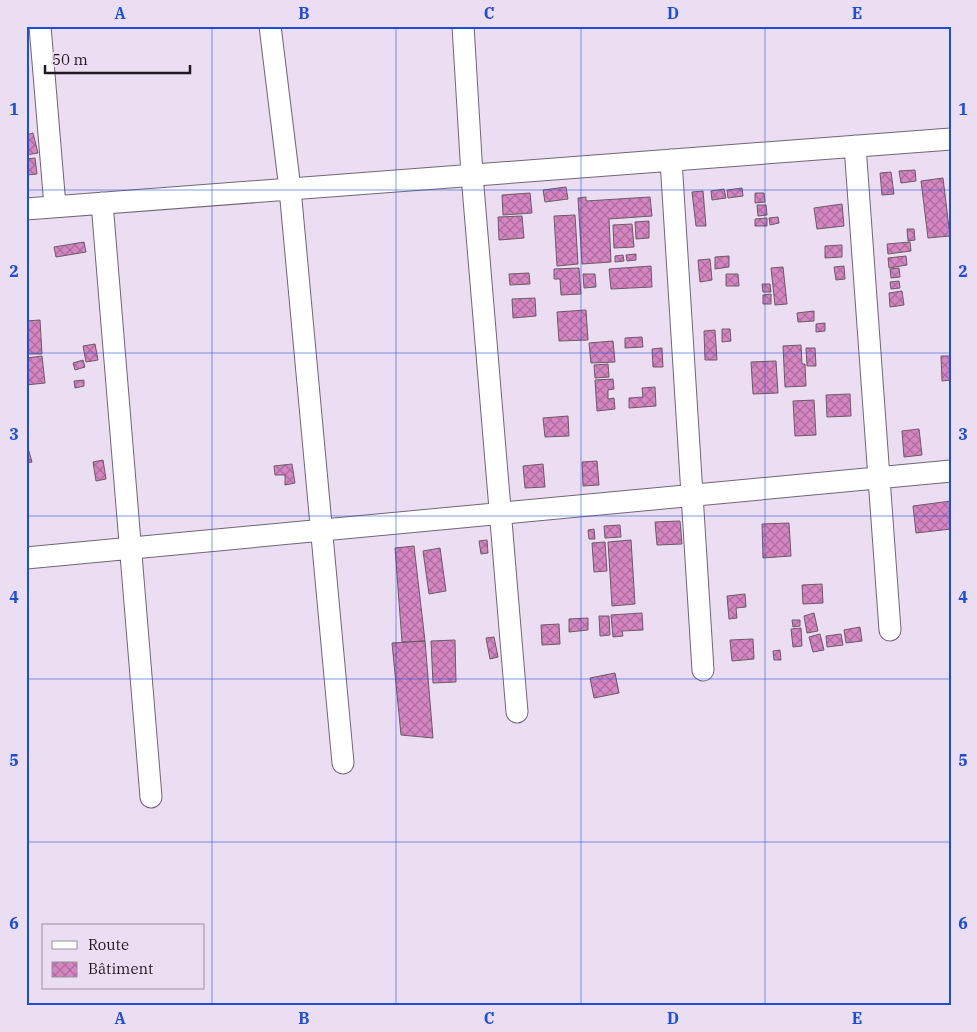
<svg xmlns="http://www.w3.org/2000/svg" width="977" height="1032" viewBox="0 0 977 1032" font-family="'IBM Plex Serif',serif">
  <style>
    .building { fill: url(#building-cross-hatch); stroke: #6c5a66 }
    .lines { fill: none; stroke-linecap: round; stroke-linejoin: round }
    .minor-casing { stroke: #706577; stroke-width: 23 }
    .minor { stroke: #fff; stroke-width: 21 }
    .grid { fill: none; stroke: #1d4ed8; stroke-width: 1; stroke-opacity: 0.55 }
    .neatline { fill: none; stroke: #1d4ed8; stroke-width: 2 }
    .grid-label { font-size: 16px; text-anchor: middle; font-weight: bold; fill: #1d4ed8 }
  </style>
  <defs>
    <pattern id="building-cross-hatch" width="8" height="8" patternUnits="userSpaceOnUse" patternTransform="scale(1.25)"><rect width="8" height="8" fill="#d585c1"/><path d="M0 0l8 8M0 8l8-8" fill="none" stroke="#ac6c9c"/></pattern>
  </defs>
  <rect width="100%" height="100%" fill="#ebdef2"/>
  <path class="building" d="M33,133L38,153L26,155V135Z
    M35,158L37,174L27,175L26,159Z
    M915,170L916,181L901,183L899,171Z
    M891,172L894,194L882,195L880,173Z
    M943,178L950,236L928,238L921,181Z
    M566,187L568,199L545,202L543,190Z
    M742,188L743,196L728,198L727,190Z
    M724,189L726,198L712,200L711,191Z
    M703,191L706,226H696L692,192Z
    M530,193L532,213L503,215L502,195Z
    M755,193H764L765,202L755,203Z
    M586,197V201L650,197L652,216L609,219L611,262L582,264L578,198Z
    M842,204L844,226L817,229L814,208Z
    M757,205H766L767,215L758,216Z
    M575,215L578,264L557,266L554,216Z
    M522,216L524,238L499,240L498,217Z
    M778,217L779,223L770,225L769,218Z
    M767,218V226H755V219Z
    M649,221V238L636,239L635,222Z
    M632,224L634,247L614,248L613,225Z
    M907,229H914L915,240L908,241Z
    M84,242L86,252L56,257L54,247Z
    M910,242L911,251L888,254L887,244Z
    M842,245V257L825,258V246Z
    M636,254V260L627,261L626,255Z
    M623,255L624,261L615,262V256Z
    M729,256V267L715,269V257Z
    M906,256L907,265L889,268L888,258Z
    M710,259L712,280L700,282L698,260Z
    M651,266L652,287L611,289L609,269Z
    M844,266L845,279L836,280L834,267Z
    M783,267L787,304L775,305L771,268Z
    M579,268L581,294L561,295L560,279H554V269Z
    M899,268L900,277L891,278L890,269Z
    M529,273L530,284L510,285L509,274Z
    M583,274H595L596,287L584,288Z
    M726,274H738L739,286H726Z
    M899,281L900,288L891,289L890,282Z
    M762,284H770L771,292H763Z
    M902,291L904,305L890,307L889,293Z
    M771,294V304H763V295Z
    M535,298L536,316L513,318L512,299Z
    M586,310L588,340L559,341L557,312Z
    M814,311V321L798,322L797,313Z
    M40,320L42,354H26V321Z
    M825,323V331L816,332V324Z
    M722,329H730L731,341L722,342Z
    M715,330L717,360H705L704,331Z
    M642,337L643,347L625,348V338Z
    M613,341L615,362L591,363L589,343Z
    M95,344L98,360L86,362L83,346Z
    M801,345L802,364H805L806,386L785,387L783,346Z
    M662,348L663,367H653L652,349Z
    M806,348H815L816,366H807Z
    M42,356L45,383L26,385V358Z
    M941,356H951V380L942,381Z
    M83,360L85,367L75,370L73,363Z
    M776,361L778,393L753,394L751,362Z
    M608,364L609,377L595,378L594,365Z
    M613,379L614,389L608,390V399L614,398L615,409L597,411L595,380Z
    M84,380V386L75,388L74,381Z
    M655,387L656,406L629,408V398L643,397L642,388Z
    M850,394L851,416L827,417L826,395Z
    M814,400L816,435L795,436L793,401Z
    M568,416L569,436L545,437L543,418Z
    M919,429L922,455L904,457L902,431Z
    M28,448L32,462L26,463V449Z
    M103,460L106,479L96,481L93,462Z
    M597,461L599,485L583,486L582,462Z
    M292,464L295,483L285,485V475H275L274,466Z
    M543,464L545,487L525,488L523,466Z
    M951,501V529L916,533L913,506Z
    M680,521L682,544L657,545L655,522Z
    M789,523L791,556L763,558L762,524Z
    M620,525L621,537L605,538L604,526Z
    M594,529L595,539H589L588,530Z
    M487,540L488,553L481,554L479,541Z
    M631,540L635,604L612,606L608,542Z
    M605,542L607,571L594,572L592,543Z
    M414,546L425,641L402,642L395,548Z
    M440,548L446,591L429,594L423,551Z
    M822,584L823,603L803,604L802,585Z
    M745,594L746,607L736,608L737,618L729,619L727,596Z
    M642,613L643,630L622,631L623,636L613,637L611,615Z
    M814,613L818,631L807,633L804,616Z
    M599,616H609L610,635L600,636Z
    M588,618V630L569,632V619Z
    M792,620H800V626L793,627Z
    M559,624L560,644L542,645L541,625Z
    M860,627L862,641L846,643L844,630Z
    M801,628L802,646L793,647L791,629Z
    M820,634L824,650L813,652L809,637Z
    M841,634L843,645L827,647L826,636Z
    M494,637L498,657L490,659L486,638Z
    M753,639L754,659L732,661L730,640Z
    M455,640L456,682L433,683L431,641Z
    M425,641L433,738L401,735L392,643Z
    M780,650L781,660H774L773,651Z
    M615,673L619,693L594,698L590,678Z"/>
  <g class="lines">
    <g class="minor-casing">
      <path id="minor" d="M40,26L55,206
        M270,26L290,189L343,763
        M463,26L472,175L517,712
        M855,146L890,630
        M671,160L703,670
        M102,203L151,797
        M26,209L951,139
        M26,558L951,471"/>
    </g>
    <use href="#minor" class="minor"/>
  </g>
  <path class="grid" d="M212,26V1006M396,26V1006M581,26V1006M765,26V1006M26,190H951M26,353H951M26,516H951M26,679H951M26,842H951"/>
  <rect width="977" height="1032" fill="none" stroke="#ebdef2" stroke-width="55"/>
  <rect x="42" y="924" width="162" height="65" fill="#ebdef2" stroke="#99909e"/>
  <rect x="52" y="941" width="25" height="8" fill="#ffffff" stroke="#99909e"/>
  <text x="88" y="950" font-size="15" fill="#1f1a21">Route</text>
  <rect x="52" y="962" width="25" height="15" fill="url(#building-cross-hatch)" stroke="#99909e"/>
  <text x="88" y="974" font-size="15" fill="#1f1a21">Bâtiment</text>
  <path d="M45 65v8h145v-8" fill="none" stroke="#1f1a21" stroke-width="2.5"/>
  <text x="52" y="65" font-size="15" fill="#1f1a21" stroke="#ebdef2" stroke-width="4" paint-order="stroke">50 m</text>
  <rect x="28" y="28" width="922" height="976" class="neatline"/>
  <g class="grid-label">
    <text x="120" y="19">A</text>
    <text x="304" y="19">B</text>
    <text x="489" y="19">C</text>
    <text x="673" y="19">D</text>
    <text x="857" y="19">E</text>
    <text x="14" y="115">1</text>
    <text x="963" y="115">1</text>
    <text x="14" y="277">2</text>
    <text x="963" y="277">2</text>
    <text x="14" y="440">3</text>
    <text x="963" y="440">3</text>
    <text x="14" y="603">4</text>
    <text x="963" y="603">4</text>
    <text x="14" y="766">5</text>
    <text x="963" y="766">5</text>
    <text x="14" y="929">6</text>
    <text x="963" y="929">6</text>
    <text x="120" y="1024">A</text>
    <text x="304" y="1024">B</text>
    <text x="489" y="1024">C</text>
    <text x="673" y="1024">D</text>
    <text x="857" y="1024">E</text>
  </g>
</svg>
